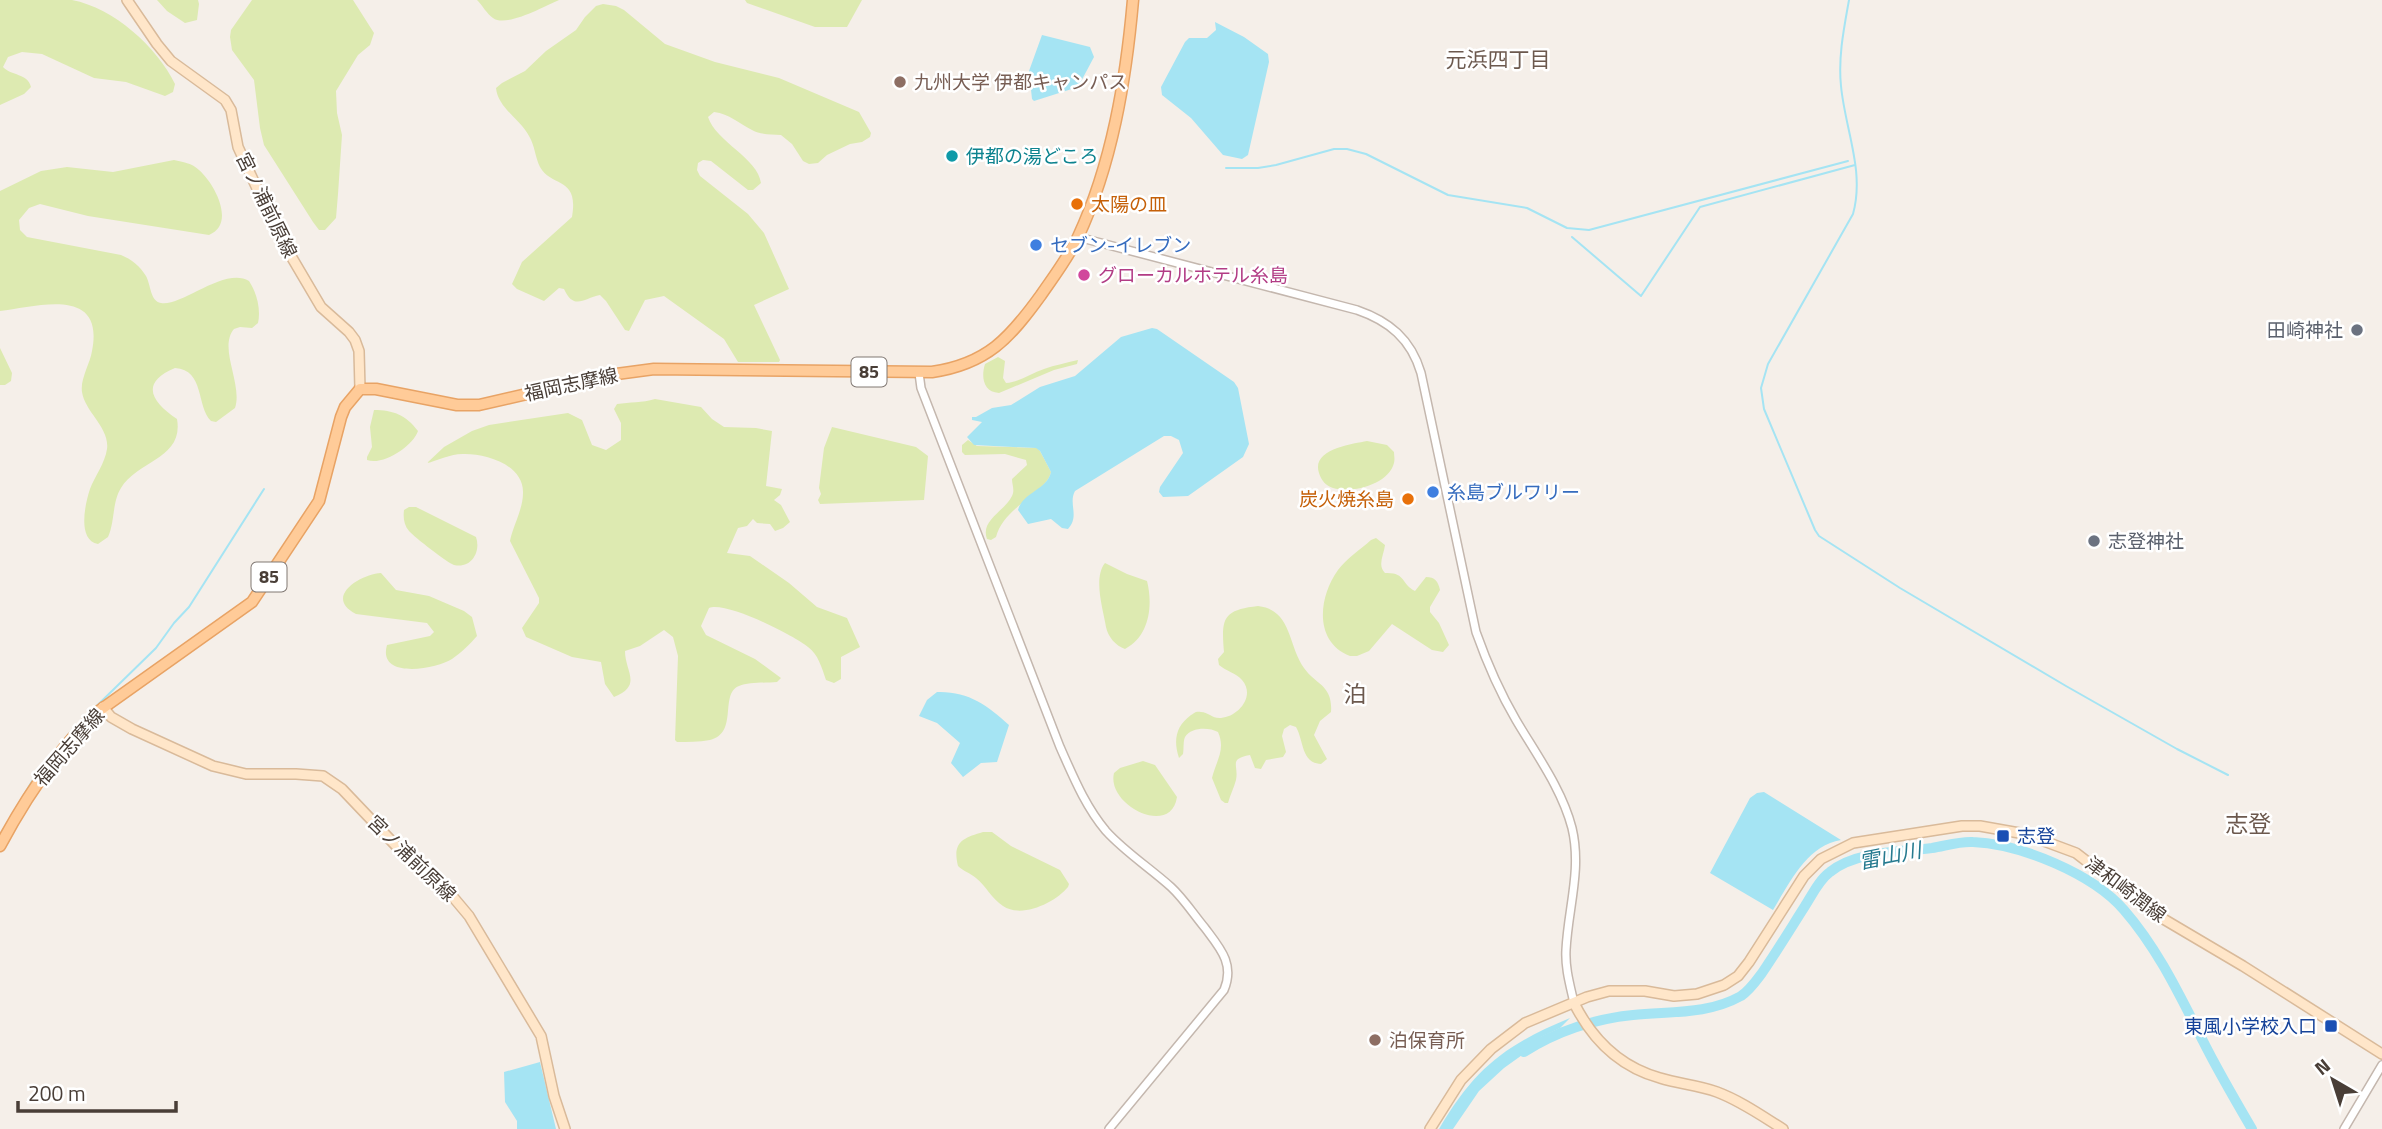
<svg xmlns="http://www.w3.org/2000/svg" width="2382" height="1129" viewBox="0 0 2382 1129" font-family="'Titillium Web','Noto Sans JP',sans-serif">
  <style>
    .green { fill: #ddeab1 }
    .water { fill: #a5e4f3 }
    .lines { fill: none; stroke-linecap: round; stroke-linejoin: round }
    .stream { stroke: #a5e4f3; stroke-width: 2 }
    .river { stroke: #a5e4f3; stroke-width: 10 }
    .tertiary-casing { stroke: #c4b7ae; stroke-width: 10 }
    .secondary-casing { stroke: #d9ba9a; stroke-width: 12 }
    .primary-casing { stroke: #e8a365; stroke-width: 13 }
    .tertiary { stroke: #fff; stroke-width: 7 }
    .secondary { stroke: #ffe6c9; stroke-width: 9 }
    .primary { stroke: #ffcb98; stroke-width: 10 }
    .education-dot { fill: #8d6e63; stroke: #fff; stroke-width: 2.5 }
    .culture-dot { fill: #0f9aa8; stroke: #fff; stroke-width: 2.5 }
    .food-dot { fill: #e8710a; stroke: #fff; stroke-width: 2.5 }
    .shop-dot { fill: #3f7fe0; stroke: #fff; stroke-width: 2.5 }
    .hotel-dot { fill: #d1479c; stroke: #fff; stroke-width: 2.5 }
    .worship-dot { fill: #6b7280; stroke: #fff; stroke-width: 2.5 }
    .transit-dot { fill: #1a4fb4; stroke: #fff; stroke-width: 2.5 }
    .labels { text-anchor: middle; stroke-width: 5; stroke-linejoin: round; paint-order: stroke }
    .shield { fill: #fff; stroke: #807873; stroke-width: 2 }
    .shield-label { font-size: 18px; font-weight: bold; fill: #493e37 }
    .education-label { font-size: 19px; fill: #785e54; stroke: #fff; text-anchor: start }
    .culture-label { font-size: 19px; fill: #0d838f; stroke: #fff; text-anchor: start }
    .food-label { font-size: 19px; fill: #c56008; stroke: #fff; text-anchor: start }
    .street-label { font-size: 19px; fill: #493e37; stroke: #fff }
    .shop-label { font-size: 19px; fill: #366cbe; stroke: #fff; text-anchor: start }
    .hotel-label { font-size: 19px; fill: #b23c85; stroke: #fff; text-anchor: start }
    .worship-label { font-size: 19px; fill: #5b616d; stroke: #fff; text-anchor: end }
    .transit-label { font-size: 19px; fill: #164399; stroke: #fff; text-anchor: start }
    .neighbourhood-label { font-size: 21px; fill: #6c594e; stroke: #fff }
    .water-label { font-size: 21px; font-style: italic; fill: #257a8f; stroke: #fff }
    .quarter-label { font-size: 23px; fill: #6c594e; stroke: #fff }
  </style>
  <rect width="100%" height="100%" fill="#f5efe9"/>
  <path class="green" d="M0,0C23,0 49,0 72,0C114,8 157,47 175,84L173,92L165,96L126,82L94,78L42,54L22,52L8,57L3,67C11,76 28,73 31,87L24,94L0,105Z
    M157,0H198L199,4L197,20L185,23L167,11Z
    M252,0H353L374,33L370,45L358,55L336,91L337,113L342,135L338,194L336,218L325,230H319L313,222L264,145L260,128L254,80L232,50L230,37L231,30Z
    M477,0H559C545,6 506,28 493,18C487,14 482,5 477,0Z
    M745,0H862L847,27H815L747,3Z
    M603,4L616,6L624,10L665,44L715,62L779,78L859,112L871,133L870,137L862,142L850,144L827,155L818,163L809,164L803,161L792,144L781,135C771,134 761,135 752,130C738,123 730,114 714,112L708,117C716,142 758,158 761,183L753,190H748L711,161L703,160L698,163L697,170L700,176L748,214L764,233L789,289L754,305L780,360L779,362H738L724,339L664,296L645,300L629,331L625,330L606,301L600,295C584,298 574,311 564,289L559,288L544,301L517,289L512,284L522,262L572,217C579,176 552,188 540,167C535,157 535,146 529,136C520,119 498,108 496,88L502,83L525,71L546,51L576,30L585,17L596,6Z
    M174,160C183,162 192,163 199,170C215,184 236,224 209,235L88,216L40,204L29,208L19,220L20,230L27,237L121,255C131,259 140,266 146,276C151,285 150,301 161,303C181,307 225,266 249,281C257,293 261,310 258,323L252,328L240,327L234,329C218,348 243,384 235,408L216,422L211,421C196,406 205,370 175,368C139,383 152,402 177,419C184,459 138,460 121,488C112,502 115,522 108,537L98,544C77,540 85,504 90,489C95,476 105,463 107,449C110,428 85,412 82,392C80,379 90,364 92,351C105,285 36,307 0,311V191L41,171L67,167L113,172Z
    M0,348L12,373L11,381L5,385H0Z
    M998,357L1005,361L1003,378L1006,383C1020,382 1031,373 1044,369C1055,365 1066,363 1078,360L1077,364L1054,370L999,393C983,392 981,377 985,364Z
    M655,399L701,407L712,419L724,427L756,428L772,431L766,486L782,489L780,495L774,500L781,505L790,522L783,528L775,531L770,524L757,523L753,519L747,526L738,528L727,553L750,556L789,583L817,607L847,618L860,647L841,657V679L834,683L826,680C822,668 818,654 808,647C793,635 726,601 709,608L701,626L706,635L755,659L781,678L777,682C766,683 749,682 739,686C719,694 739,733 710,740C699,742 687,742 677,742L675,740L678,656L673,637L664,630L640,646L625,651C625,672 643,685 614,697L605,684L601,662L572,657L526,637L522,628L539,603V598L510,541C513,526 523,509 523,493C524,465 487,454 465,454C452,453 439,460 427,463L444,447L472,431L489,425L568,413L582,420L592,445L606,450L621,440V423L614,409L617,404C630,402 642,403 655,399Z
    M374,410C393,410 406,415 418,431C413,446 383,466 367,460V457L372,447L370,427Z
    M832,427L916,447L928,456L924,500L820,504L818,500L821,494L819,488L824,448Z
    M968,440L977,446L1037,448L1040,451L1051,472C1047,493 1004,506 996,537L991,540L987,539C980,520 1005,511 1012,496C1015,490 1012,485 1012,479L1027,465L1026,460L1005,454L965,455L962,452V445Z
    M1367,441L1387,445L1394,452C1394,455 1395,459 1394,463C1389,484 1352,494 1333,488C1326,486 1321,480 1319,473C1311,449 1352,444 1367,441Z
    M409,507H416L476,537C481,551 472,569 454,565C448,563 414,537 409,531C404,525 403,518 404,510Z
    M1376,538L1385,545C1384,555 1377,565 1385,573C1406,572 1401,584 1415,591L1426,577C1435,577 1438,581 1440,590L1430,607V612L1439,623L1449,645L1443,652L1432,650L1392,624L1369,651L1357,656H1350C1314,642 1318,598 1338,570C1346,559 1361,549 1371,540Z
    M1105,563L1127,574L1147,581C1153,605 1150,636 1125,649C1116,646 1108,637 1106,627C1103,609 1093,578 1105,563Z
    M381,573L396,590L429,596L464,611L472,617L477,636C470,644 461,653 452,659C437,669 377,680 387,645L430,636L434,632L427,623L356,614C323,597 361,574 381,573Z
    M1258,606C1292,610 1288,646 1304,668C1316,685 1333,685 1331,712L1320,721L1314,735L1327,759L1321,764C1301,763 1304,741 1296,727L1290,725L1284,729L1282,736L1286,752L1283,757L1266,760L1261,769L1255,768L1250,755C1228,759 1239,765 1236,780C1234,788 1230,795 1228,803H1225L1221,800L1212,778C1216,761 1226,750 1218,732C1209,727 1191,727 1185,737C1183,741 1184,749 1183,754L1179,758C1173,740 1176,726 1191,715C1195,713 1195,711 1201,712C1208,712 1213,719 1221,718C1238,717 1256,696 1242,680C1236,673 1226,671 1219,665L1218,659L1224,652C1221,618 1223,610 1258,606Z
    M1143,761L1155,765L1177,797C1171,838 1106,805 1114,773L1120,768Z
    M983,832H992L1011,846L1060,870L1069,884L1068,887C1056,902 1022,919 1003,906C992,899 986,886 976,878C970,873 963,871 958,866C952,842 963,838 983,832Z"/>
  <path class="water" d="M1215,22L1244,37L1268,54L1269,62L1248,155L1242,159L1223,155L1191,118L1162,95L1161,87L1185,42L1189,38H1207L1216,30Z
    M1042,35L1090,47L1094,57L1078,87L1034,101L1032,99L1029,71Z
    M1152,328L1157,329L1234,382L1238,388L1249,444L1243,457L1188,496L1163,497L1159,492L1160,487L1183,453L1179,440L1171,436H1164L1075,491C1068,504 1080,516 1068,529L1062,528L1051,519L1028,524L1018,510C1023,492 1047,490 1051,472L1040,451L1036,448L974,445L967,437L982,422L972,420V417H976L992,408L1011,405L1040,387L1075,376L1121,337Z
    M937,692C968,691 987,705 1009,725L997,762L981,763L963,777L951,763L960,743L937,723L919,716L927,700Z
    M1764,792L1841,840C1807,845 1789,884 1773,910L1710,873L1750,798L1757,793Z
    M1570,1018L1560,1028L1541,1037L1529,1050L1504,1068L1479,1091L1453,1129H1439C1475,1068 1505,1045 1570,1018Z
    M540,1062L556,1129H517V1121L505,1102L504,1072Z"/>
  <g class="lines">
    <path class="stream" d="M1849,0C1844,28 1838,57 1841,86C1845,129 1865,171 1853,214L1768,364L1761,388L1764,409L1815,530L1819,536L1900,588L2066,686L2177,749L2228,775
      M1226,168H1258L1276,165L1334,149H1347L1366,154L1448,195L1527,208L1567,228L1589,230L1848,161
      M1572,237L1641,296L1700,207L1855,165
      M0,835L37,773L72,730L156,648L174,623L189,607L264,489"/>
    <path class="river" d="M1524,1052C1557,1031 1593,1019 1633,1015C1670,1011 1707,1015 1741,996C1750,990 1756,981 1762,973C1777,951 1791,928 1805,906C1812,895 1819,880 1830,872C1856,851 1900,852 1932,848C1945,846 1960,841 1973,842C2021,844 2093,874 2124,910C2158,949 2180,996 2203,1041C2218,1071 2235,1100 2252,1129"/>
    <g class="tertiary-casing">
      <path id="tertiary" d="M1078,237L1357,310C1389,321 1411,339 1421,373L1476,632C1487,663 1499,691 1516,720C1536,754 1562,789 1572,828C1582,870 1568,908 1566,950C1565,968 1570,985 1574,1003
        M919,373L921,388L1060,747C1073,776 1085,806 1106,831C1125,852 1150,868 1171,887C1184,899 1194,915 1205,928C1220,948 1235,964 1224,990L1109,1129
        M2344,1129L2382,1065"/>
    </g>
    <g class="secondary-casing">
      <path id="secondary" d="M127,0L157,44L171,61L225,100L231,110L238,147L278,234L321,307L349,332L355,340L359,351L360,389
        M103,707L111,717L132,729L213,766L246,774H296L323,776L342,789L421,872L448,891L469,916L541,1036L554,1096L565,1129
        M1574,1003C1592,1039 1620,1067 1660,1078C1679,1084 1699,1085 1717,1092C1741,1101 1762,1116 1783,1129
        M1430,1129L1461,1080L1491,1049L1525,1023L1587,997L1609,991H1645L1674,996L1697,994L1724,985L1738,976L1749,962L1804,876L1821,859L1853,843L1962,826H1980L2025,834L2076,853L2155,914L2243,966L2382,1054"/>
    </g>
    <g class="primary-casing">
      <path id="primary" d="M0,846C26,797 56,752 96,713L252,602L319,501L341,417L345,407L360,389H376L457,405H479L609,375L654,369L932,372C987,364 1010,338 1041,295C1054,276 1068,258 1078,237C1112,164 1126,80 1133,0"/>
    </g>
    <use href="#tertiary" class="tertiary"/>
    <use href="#secondary" class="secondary"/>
    <use href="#primary" class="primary"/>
  </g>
  <g class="education-dot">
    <circle cx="900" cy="82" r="7"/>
    <circle cx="1375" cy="1040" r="7"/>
  </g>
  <circle class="culture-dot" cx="952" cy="156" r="7"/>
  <g class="food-dot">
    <circle cx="1077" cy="204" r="7"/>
    <circle cx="1408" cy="499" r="7"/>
  </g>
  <g class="shop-dot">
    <circle cx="1036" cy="245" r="7"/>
    <circle cx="1433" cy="492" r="7"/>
  </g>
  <circle class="hotel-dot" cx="1084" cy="275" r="7"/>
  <g class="worship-dot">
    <circle cx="2357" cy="330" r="7"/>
    <circle cx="2094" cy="541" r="7"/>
  </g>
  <g class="transit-dot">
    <rect x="1996" y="829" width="14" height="14" rx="3.5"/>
    <rect x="2324" y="1019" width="14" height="14" rx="3.5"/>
  </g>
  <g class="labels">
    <g class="shield">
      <rect x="851.5" y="357.5" width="35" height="29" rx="5"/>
      <rect x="251.5" y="562.5" width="35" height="29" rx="5"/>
    </g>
    <g class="shield-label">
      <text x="869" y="378">85</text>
      <text x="269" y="583">85</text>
    </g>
    <g class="education-label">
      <text x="914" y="89">九州大学 伊都キャンパス</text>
      <text x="1389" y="1047">泊保育所</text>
    </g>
    <g class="culture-label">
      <text x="966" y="163">伊都の湯どころ</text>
    </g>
    <g class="food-label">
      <text x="1091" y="211">太陽の皿</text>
      <text x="1394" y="506" text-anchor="end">炭火焼糸島</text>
    </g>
    <g class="street-label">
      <text transform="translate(267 205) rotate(64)" y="7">宮ノ浦前原線</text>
      <text transform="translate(571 384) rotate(-12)" y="7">福岡志摩線</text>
      <text transform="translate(69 747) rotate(-49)" y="7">福岡志摩線</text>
      <text transform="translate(412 858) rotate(44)" y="7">宮ノ浦前原線</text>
      <text transform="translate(2126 889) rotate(37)" y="7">津和崎潤線</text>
    </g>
    <g class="shop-label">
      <text x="1050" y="252">セブン-イレブン</text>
      <text x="1447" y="499">糸島ブルワリー</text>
    </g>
    <g class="hotel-label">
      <text x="1098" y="282">グローカルホテル糸島</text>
    </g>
    <g class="worship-label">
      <text x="2343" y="337">田崎神社</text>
      <text x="2108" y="548" text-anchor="start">志登神社</text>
    </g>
    <g class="transit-label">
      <text x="2017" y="843">志登</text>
      <text x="2317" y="1033" text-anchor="end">東風小学校入口</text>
    </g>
    <g class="neighbourhood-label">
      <text x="1498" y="67">元浜四丁目</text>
    </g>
    <g class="water-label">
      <text transform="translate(1890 856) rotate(-11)" y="7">雷山川</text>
    </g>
    <g class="quarter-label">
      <text x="1355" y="702">泊</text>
      <text x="2248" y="832">志登</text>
    </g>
  </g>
  <g transform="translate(2333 1080) rotate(321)" stroke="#ffffff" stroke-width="5" paint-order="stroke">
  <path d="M0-5L12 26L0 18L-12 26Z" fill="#493e37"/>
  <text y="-10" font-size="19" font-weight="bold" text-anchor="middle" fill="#493e37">N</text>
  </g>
  <path d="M18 1101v10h158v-10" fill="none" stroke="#493e37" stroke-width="3.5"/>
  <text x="28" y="1101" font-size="21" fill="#493e37" stroke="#ffffff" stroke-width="5" paint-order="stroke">200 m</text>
</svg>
